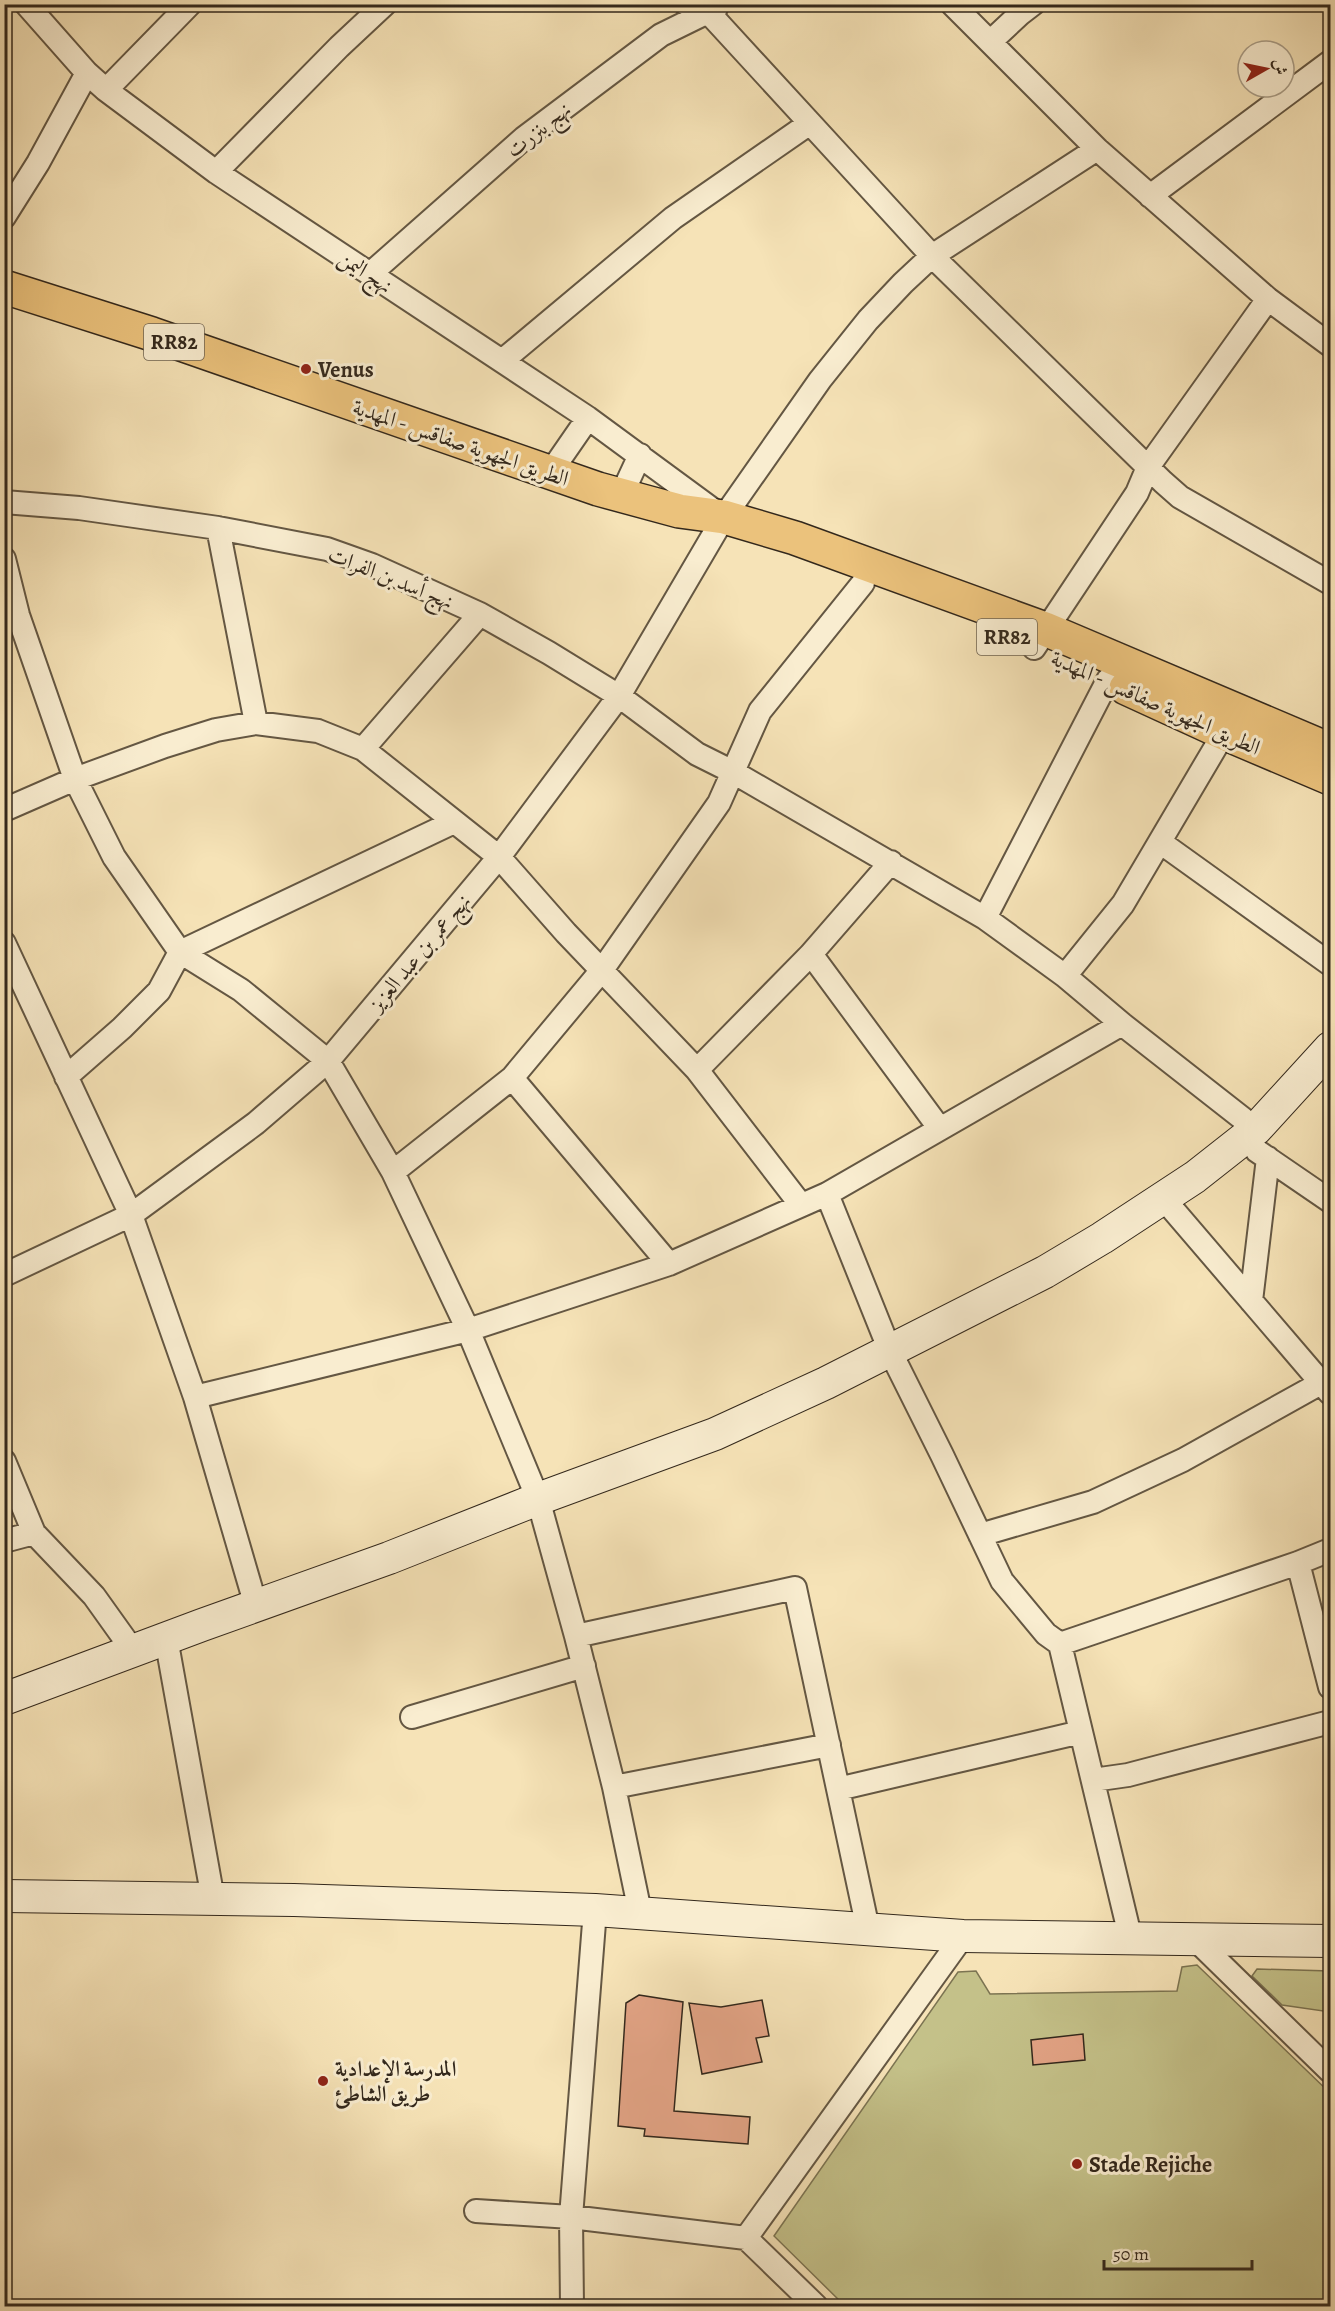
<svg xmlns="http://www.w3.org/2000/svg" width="1335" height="2311" viewBox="0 0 1335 2311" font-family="Alegreya,Amiri,serif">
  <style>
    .green { fill: #c4c189; stroke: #7c7452; stroke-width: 1.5 }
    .building { fill: #e3a486; stroke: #33281c; stroke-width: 1.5 }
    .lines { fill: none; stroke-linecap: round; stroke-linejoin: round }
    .street-casing { stroke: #645743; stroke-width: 26 }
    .secondary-casing { stroke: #33281c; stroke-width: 34 }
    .primary-casing { stroke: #33281c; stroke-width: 36 }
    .street { stroke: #f9edd0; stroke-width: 22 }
    .secondary { stroke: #f9edd0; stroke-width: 32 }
    .primary { stroke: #ebc27c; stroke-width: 33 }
    .poi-dot { fill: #8f2418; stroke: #f9edd0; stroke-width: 2 }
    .labels { text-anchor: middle; stroke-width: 6; stroke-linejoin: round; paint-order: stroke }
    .shield { fill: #f9edd0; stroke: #6e6352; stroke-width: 1.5 }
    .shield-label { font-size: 21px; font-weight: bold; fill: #33281c }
    .street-label { font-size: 22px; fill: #33281c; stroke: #f9edd0 }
    .poi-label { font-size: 22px; font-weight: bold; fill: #33281c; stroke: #f9edd0; text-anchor: start }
  </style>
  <rect width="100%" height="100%" fill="#f6e3b7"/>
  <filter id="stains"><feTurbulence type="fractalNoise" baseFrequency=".00333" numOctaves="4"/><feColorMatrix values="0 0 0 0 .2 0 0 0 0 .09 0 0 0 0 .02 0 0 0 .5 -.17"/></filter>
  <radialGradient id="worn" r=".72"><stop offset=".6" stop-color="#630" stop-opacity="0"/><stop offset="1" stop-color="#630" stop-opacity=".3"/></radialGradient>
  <path class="green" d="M1197,1965L1330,2093V2306H845L774,2236L958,1972L976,1971L990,1994L1177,1991L1182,1967Z
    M1257,1969L1330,1971V2012L1282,2005L1252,1976Z"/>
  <path class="building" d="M639,1995L683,2002L674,2111L750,2117L748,2144L644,2136L645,2129L618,2126L626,2003Z
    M762,2000L769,2036L756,2038L762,2062L702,2074L689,2003L721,2007Z
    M1083,2034L1085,2060L1033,2065L1031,2040Z"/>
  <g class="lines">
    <g class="street-casing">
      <path id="street" d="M26,4L87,73L106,90L216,172L588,418L720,515
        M952,4L1097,149L1268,299L1330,345
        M990,42L1020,14L1033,4
        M106,90L190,4
        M810,123L932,256L1163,482L1180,497L1330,583
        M216,172L339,47L385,4
        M1150,196L1330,62
        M4,217L38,163L87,73
        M370,274L524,138L661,35L716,8
        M502,361L673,218L810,123L709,13L686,4
        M550,473L588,418
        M621,496L640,455
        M4,502L79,508L218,528L327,549L372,565L480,614L549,653L619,696L697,754L733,772L985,918L1065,976L1122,1024L1256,1129
        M218,528L256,723
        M4,559L18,615L75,779L114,857L180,952L241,990L328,1061L393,1172L468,1330L538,1499L576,1636L614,1787L640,1912
        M1034,648L1137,493L1148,467L1268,299
        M363,749L480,614
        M4,810L75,779L165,746L216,730L256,723L318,731L363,749L499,857L566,933L697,1070L801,1205
        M1160,842L1330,964
        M985,918L1108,680
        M4,943L131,1215L195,1397L256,1606
        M811,954L940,1129
        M1065,976L1123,904L1224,733
        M697,1070L811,954L891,862
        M66,1077L122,1028L159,991L180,952L454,822
        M512,1078L669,1264
        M1257,1151L1330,1201
        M393,1172L512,1078L602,970L719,803L760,711L863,583
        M827,1194L890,1351L942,1455L1002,1581L1046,1634L1060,1644L1298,1563L1330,1550
        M1163,1198L1330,1393
        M4,1275L131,1215L256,1123L328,1061L499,857L619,696L724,517L820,380L868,320L903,283L932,256L1097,149
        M1251,1301L1268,1158
        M195,1397L468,1330L669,1264L827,1194L1122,1024
        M4,1461L34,1533L4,1541
        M34,1533L94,1596L134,1652
        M980,1535L1093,1502L1183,1460L1321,1383
        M1298,1563L1330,1687
        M576,1636L795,1588L868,1929
        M166,1638L213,1899
        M1060,1644L1131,1940
        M412,1717L584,1666
        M1093,1780L1128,1775L1330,1722
        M614,1787L829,1745
        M838,1789L1081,1732
        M1196,1940L1330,2071
        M476,2211L571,2217L746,2238
        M572,2306L571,2217L595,1910
        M816,2306L746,2238L963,1936"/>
    </g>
    <g class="secondary-casing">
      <path id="secondary" d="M4,1699L202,1625L389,1558L538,1499L715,1434L826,1383L1045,1272L1102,1238L1195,1177L1256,1129L1330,1048
        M4,1896L294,1900L595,1910L963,1936L1330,1941"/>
    </g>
    <g class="primary-casing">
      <path id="primary" d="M4,287L152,334L598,489L679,511L724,517L795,538L1045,629L1330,750
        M1126,688L1224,733L1330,778"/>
    </g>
    <use href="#street" class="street"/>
    <use href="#secondary" class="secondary"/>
    <use href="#primary" class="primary"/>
  </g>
  <g class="poi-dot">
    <circle cx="306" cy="369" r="6"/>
    <circle cx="323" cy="2081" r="6"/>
    <circle cx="1077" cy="2164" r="6"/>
  </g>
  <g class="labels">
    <g class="shield">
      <rect x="144" y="324" width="60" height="36" rx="4.5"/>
      <rect x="977" y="619" width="60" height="36" rx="4.5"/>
    </g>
    <g class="shield-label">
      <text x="174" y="349">RR82</text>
      <text x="1007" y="644">RR82</text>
    </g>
    <g class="street-label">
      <text transform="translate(538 129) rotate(-38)" y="8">نهج بنزرت</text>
      <text transform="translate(366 271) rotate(34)" y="8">نهج اليمن</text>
      <text transform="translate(461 442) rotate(19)" y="8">الطريق الجهوية صفاقس - المهدية</text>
      <text transform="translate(391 577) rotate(22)" y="8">نهج أسد بن الفرات</text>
      <text transform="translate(1156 702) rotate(24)" y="8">الطريق الجهوية صفاقس - المهدية</text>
      <text transform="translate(419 952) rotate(-50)" y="8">نهج عمر بن عبد العزيز</text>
    </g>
    <g class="poi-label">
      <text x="318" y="377">Venus</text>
      <text x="335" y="2076">المدرسة الإعدادية<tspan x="335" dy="25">طريق الشاطئ</tspan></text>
      <text x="1089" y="2172">Stade Rejiche</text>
    </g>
  </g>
  <rect width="1335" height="2311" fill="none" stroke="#f6e3b7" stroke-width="24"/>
  <rect x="6" y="6" width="1323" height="2299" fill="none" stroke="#33281c" stroke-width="3"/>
  <rect x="12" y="12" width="1311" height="2287" fill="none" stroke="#33281c" stroke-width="1.5"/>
  <g transform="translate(1266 69) rotate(81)"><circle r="28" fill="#f9edd0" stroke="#aa9e88" stroke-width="1.5"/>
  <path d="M0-4.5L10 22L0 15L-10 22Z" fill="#8f2418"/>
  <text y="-9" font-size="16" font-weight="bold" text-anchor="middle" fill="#33281c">ش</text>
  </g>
  <path d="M1104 2260v9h148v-9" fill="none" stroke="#33281c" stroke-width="3"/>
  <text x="1113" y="2260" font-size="18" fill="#33281c" stroke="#f9edd0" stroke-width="4.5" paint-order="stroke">50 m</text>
  <rect width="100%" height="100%" filter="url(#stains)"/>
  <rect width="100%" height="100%" fill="url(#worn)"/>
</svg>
